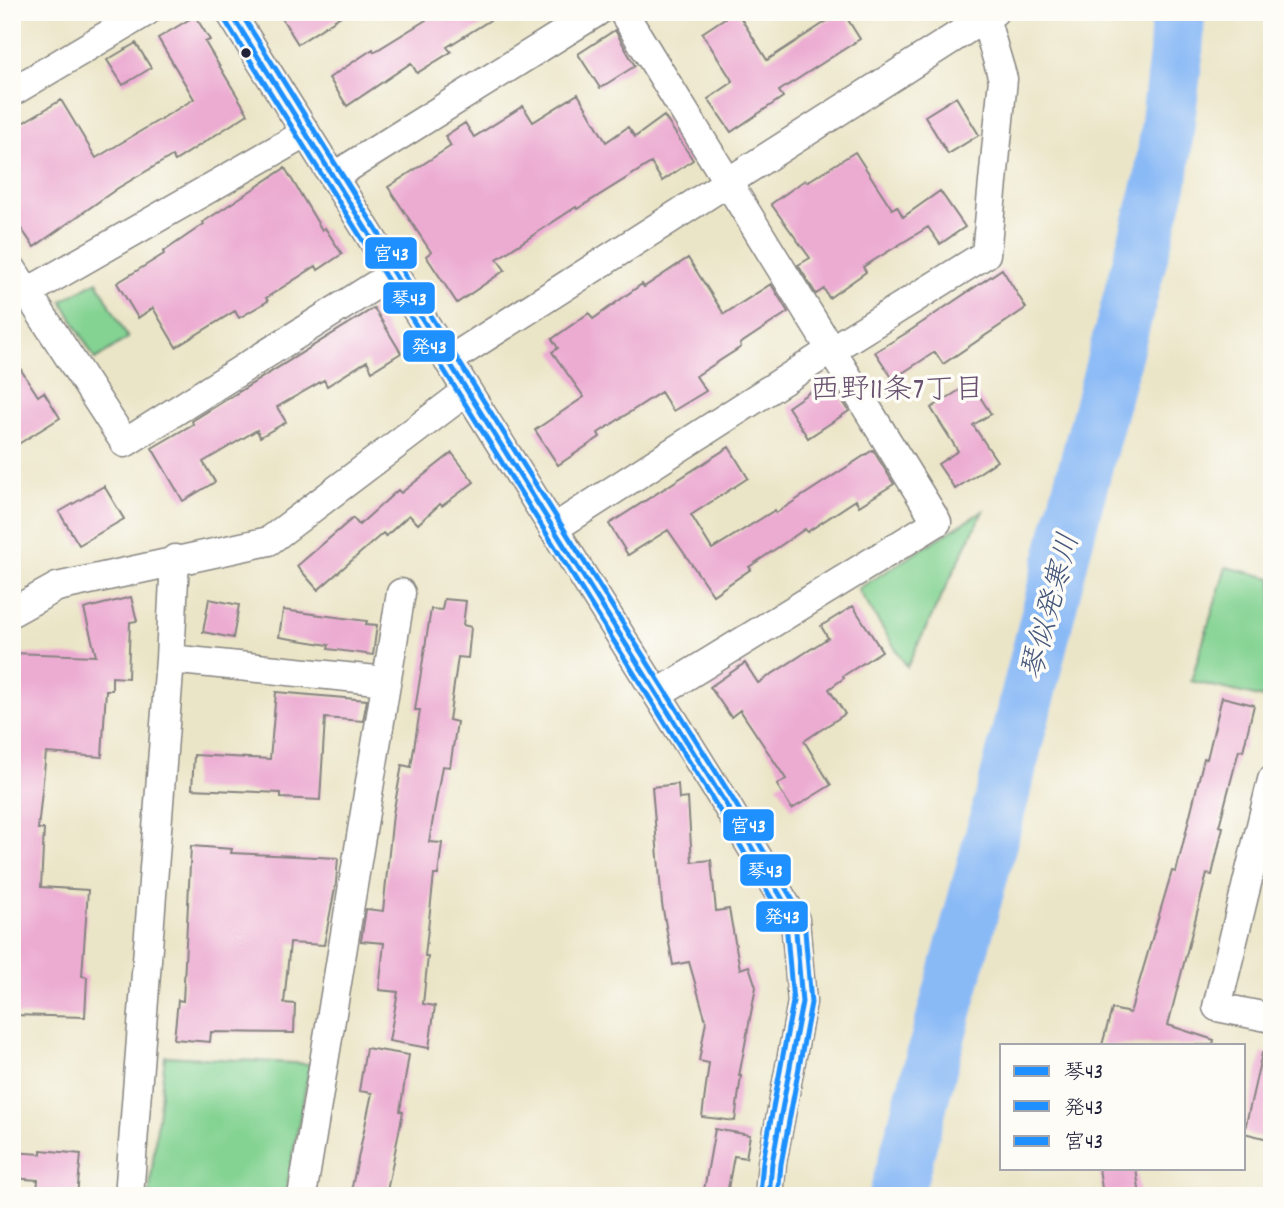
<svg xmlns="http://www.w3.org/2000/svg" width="1284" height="1208" viewBox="0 0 1284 1208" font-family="Dekko,'Klee One',sans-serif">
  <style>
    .green { fill: #84d393; stroke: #537a67; stroke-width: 2 }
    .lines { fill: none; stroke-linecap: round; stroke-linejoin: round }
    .river { stroke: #8abaf6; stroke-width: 54 }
    .building { fill: #ecacd2 }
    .minor-casing { stroke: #868481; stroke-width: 31 }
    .minor { stroke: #fff; stroke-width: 28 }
    .bus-1-casing { stroke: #fdfcf7; stroke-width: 10 }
    .bus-2-casing { stroke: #fdfcf7; stroke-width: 10 }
    .bus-3-casing { stroke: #fdfcf7; stroke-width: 10 }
    .bus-1 { stroke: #1e90ff; stroke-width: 5 }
    .bus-2 { stroke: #1e90ff; stroke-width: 5 }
    .bus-3 { stroke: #1e90ff; stroke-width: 5 }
    .bus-dot { fill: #22223b; stroke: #fdfcf7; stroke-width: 2.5 }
    .labels { text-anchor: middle; stroke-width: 7; stroke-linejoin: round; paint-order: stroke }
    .neighbourhood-label { font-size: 30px; fill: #695270; stroke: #fdfcf7 }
    .water-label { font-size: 30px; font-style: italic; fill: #46577c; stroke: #fdfcf7 }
    .line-badge { stroke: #fdfcf7; stroke-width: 2.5 }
    .badge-label { font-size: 19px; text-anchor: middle; font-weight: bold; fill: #fff }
  </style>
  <rect width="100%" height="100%" fill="#fdfcf7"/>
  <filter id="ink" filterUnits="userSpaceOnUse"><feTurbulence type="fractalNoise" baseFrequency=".0143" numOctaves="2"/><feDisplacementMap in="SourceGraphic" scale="14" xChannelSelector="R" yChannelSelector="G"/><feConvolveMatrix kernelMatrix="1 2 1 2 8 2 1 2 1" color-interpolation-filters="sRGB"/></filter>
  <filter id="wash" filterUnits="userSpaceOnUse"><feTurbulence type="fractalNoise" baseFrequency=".00686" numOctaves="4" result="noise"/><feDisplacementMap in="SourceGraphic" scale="28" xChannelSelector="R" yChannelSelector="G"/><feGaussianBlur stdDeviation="1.57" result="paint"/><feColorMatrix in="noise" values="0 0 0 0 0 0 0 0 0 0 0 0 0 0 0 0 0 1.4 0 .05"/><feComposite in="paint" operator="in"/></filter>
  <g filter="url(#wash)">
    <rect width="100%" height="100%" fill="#ebe5c7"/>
    <path class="green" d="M97,281L128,338L95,359L62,301Z
      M983,511L907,667L858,589Z
      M1226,567L1272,578V700L1191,681Z
      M165,1056L310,1064L285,1196H149Z"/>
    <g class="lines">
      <path class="river" d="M896,1196L1006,782L1072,518L1161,180L1176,54L1178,12"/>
    </g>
    <g id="blocks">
      <path class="building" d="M278,12H347L298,44Z
        M439,12H503L447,47L451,52L417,73L411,63L347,106L329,78L373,49L374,52Z
        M734,12H737L767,60L841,12H843L860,39L779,91L783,97L731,132L708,99L733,82L702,33Z
        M195,16L210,40L205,42L248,114L175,161L172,156L118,188L34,247L12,215V129L61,100L96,158L194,99L158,38Z
        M615,30L635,66L600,88L578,54Z
        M136,43L151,68L123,85L107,60Z
        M578,94L606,142L628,127L635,137L664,116L693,160L662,181L651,163L577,209L576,207L497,259L505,270L457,303L426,256L431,252L388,187L451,146L445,136L465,123L474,137L523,106L533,122Z
        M956,97L979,135L948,154L925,116Z
        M855,152L892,209L897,206L903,217L940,191L965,227L940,244L928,227L863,267L866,272L829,298L824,289L816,294L798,265L810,258L771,204L805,180L807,182Z
        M285,168L322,230L325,228L342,254L318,270L316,266L266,298L268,301L239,318L235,311L176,347L153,308L138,318L117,283L164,254L163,252L204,224L203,222Z
        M688,258L724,314L771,284L788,312L740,344L741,347L696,376L706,391L673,411L661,392L598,433L600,437L558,465L535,430L584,397L552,352L558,348L552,339L589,313L593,319L642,284L644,287Z
        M1002,269L1026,308L943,364L935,352L893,379L875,352L908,332Z
        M374,308L401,353L372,371L367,361L327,386L324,380L277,407L286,422L260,437L257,430L203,462L215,482L183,501L152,448L193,424L192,421Z
        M12,356L38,396L44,392L60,418L12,448Z
        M829,379L849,411L808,438L788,407Z
        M971,383L991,414L973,425L997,461L955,489L938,464L958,451L931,408Z
        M729,447L748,478L691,515L712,549L775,510L776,513L873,450L894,484L859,506L856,500L807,532L805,529L749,567L751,569L713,595L668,530L628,555L609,524Z
        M452,453L474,482L442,506L440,504L418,524L409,515L386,536L383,533L318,590L297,566L353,518L359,525L398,490L401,493Z
        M104,486L124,519L79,545L59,512Z
        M131,597L137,621L130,622L128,678L112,677V690H106L102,757L46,753L38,829H44L41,887L88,890L82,976L87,977L85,1017L12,1015V653L96,656L84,609Z
        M209,599L239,605L233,638L203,632Z
        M444,599L466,601L463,625L471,627L468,658L458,657L449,720L457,722L450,767L442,766L429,842L442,843L438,875H434L425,956H428L423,1004L435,1006L429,1048L389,1041L398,992L379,990L384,943L361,941L366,909L383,911L393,814L402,765L411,767L420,710H415L431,609L442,610Z
        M853,606L882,651L843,676L844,678L829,689L845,714L804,741L831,785L792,809L777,785L786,779L740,710L731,717L710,687L745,663L758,683L828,638L821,626Z
        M283,610L367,621L366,624L377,625L373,655L328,649L329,645L279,637Z
        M276,692L367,700L363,721L325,718L320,800L281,798V793L192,789L194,755L270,759Z
        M1222,697L1254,705L1243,751L1239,750L1219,826L1223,827L1212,875L1207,874L1168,1025L1214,1040L1213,1045H1102L1112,1009L1130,1013L1172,871L1176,872L1204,758L1207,759Z
        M678,784L679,799L688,798L692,862L711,860L716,911L729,909L740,969L749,966L756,987L739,1076H741L735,1121L702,1117L709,1063L699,1061L706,1021L689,962L673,965L662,904L652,787Z
        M191,846L232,849L231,853L338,858L336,883L324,945L290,943L284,1003L295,1004L294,1033L211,1032L210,1042L174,1039L178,1000L183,1001Z
        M366,1048L409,1055L400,1111L403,1112L386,1196H350L372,1093L359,1091Z
        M1262,1053L1272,1054V1140L1244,1133Z
        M715,1129L750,1135L746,1158L734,1156L727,1194L704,1190Z
        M41,1150L81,1154L77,1196L37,1192L38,1180L12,1178V1152L41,1154Z
        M1099,1168H1136L1140,1196H1103Z"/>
    </g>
  </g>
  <g filter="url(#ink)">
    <use href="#blocks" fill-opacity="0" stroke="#868481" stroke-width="2"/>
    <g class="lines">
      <g class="minor-casing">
        <path id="minor" d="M230,12L724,801L795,920L802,1002L772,1163L769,1196
          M623,12L937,522L657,694
          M12,92L146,12
          M333,177L597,12
          M12,269L125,443L393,274
          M26,293L306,133
          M448,361L994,12
          M553,529L831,350L986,254L1003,79L985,18
          M12,612L57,587L269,541L467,391
          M170,659L386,681
          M1272,780L1217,1007L1272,1018
          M129,1196L170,659L175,559
          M302,1196L401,593"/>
      </g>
      <use href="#minor" class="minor"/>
      <g class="bus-1-casing">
        <path id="bus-1" d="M230,12L724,801L795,920L802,1002L772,1163L769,1196"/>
      </g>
      <g class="bus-2-casing">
        <path id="bus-2" d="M223,17L717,806L786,923L793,1002L763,1161L760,1195"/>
      </g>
      <g class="bus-3-casing">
        <path id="bus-3" d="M240,12L731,796L804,919L811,1003L781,1164L778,1196"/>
      </g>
      <use href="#bus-1" class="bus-1"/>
      <use href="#bus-2" class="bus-2"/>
      <use href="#bus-3" class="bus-3"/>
    </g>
  </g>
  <circle class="bus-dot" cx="246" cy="53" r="6"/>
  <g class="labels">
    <g class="neighbourhood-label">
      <text x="897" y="398">西野11条7丁目</text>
    </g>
    <g class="water-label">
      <text transform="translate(1049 606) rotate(-75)" y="10">琴似発寒川</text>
    </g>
  </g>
  <g class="line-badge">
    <rect x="364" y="236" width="54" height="34" rx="7" fill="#1e90ff"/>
    <rect x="382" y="281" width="54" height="34" rx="7" fill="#1e90ff"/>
    <rect x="402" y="329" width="54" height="34" rx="7" fill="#1e90ff"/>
    <rect x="722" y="808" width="53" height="34" rx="7" fill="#1e90ff"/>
    <rect x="739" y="853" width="53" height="34" rx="7" fill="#1e90ff"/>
    <rect x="755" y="900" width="54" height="33" rx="7" fill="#1e90ff"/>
  </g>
  <g class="badge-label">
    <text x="391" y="260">宮43</text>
    <text x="409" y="305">琴43</text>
    <text x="429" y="353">発43</text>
    <text x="748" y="832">宮43</text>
    <text x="765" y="877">琴43</text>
    <text x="782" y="923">発43</text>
  </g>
  <rect width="1284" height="1208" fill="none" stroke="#fdfcf7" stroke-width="42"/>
  <rect x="1000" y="1044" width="245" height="126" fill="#fdfcf7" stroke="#a5a5ac" stroke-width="2"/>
  <rect x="1014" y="1066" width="35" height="10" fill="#1e90ff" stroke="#a5a5ac" stroke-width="2"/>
  <text x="1064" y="1078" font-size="21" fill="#22223b">琴43</text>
  <rect x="1014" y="1101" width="35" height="10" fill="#1e90ff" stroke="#a5a5ac" stroke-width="2"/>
  <text x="1064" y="1114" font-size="21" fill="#22223b">発43</text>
  <rect x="1014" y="1136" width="35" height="10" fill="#1e90ff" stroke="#a5a5ac" stroke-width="2"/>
  <text x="1064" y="1148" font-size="21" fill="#22223b">宮43</text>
</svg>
